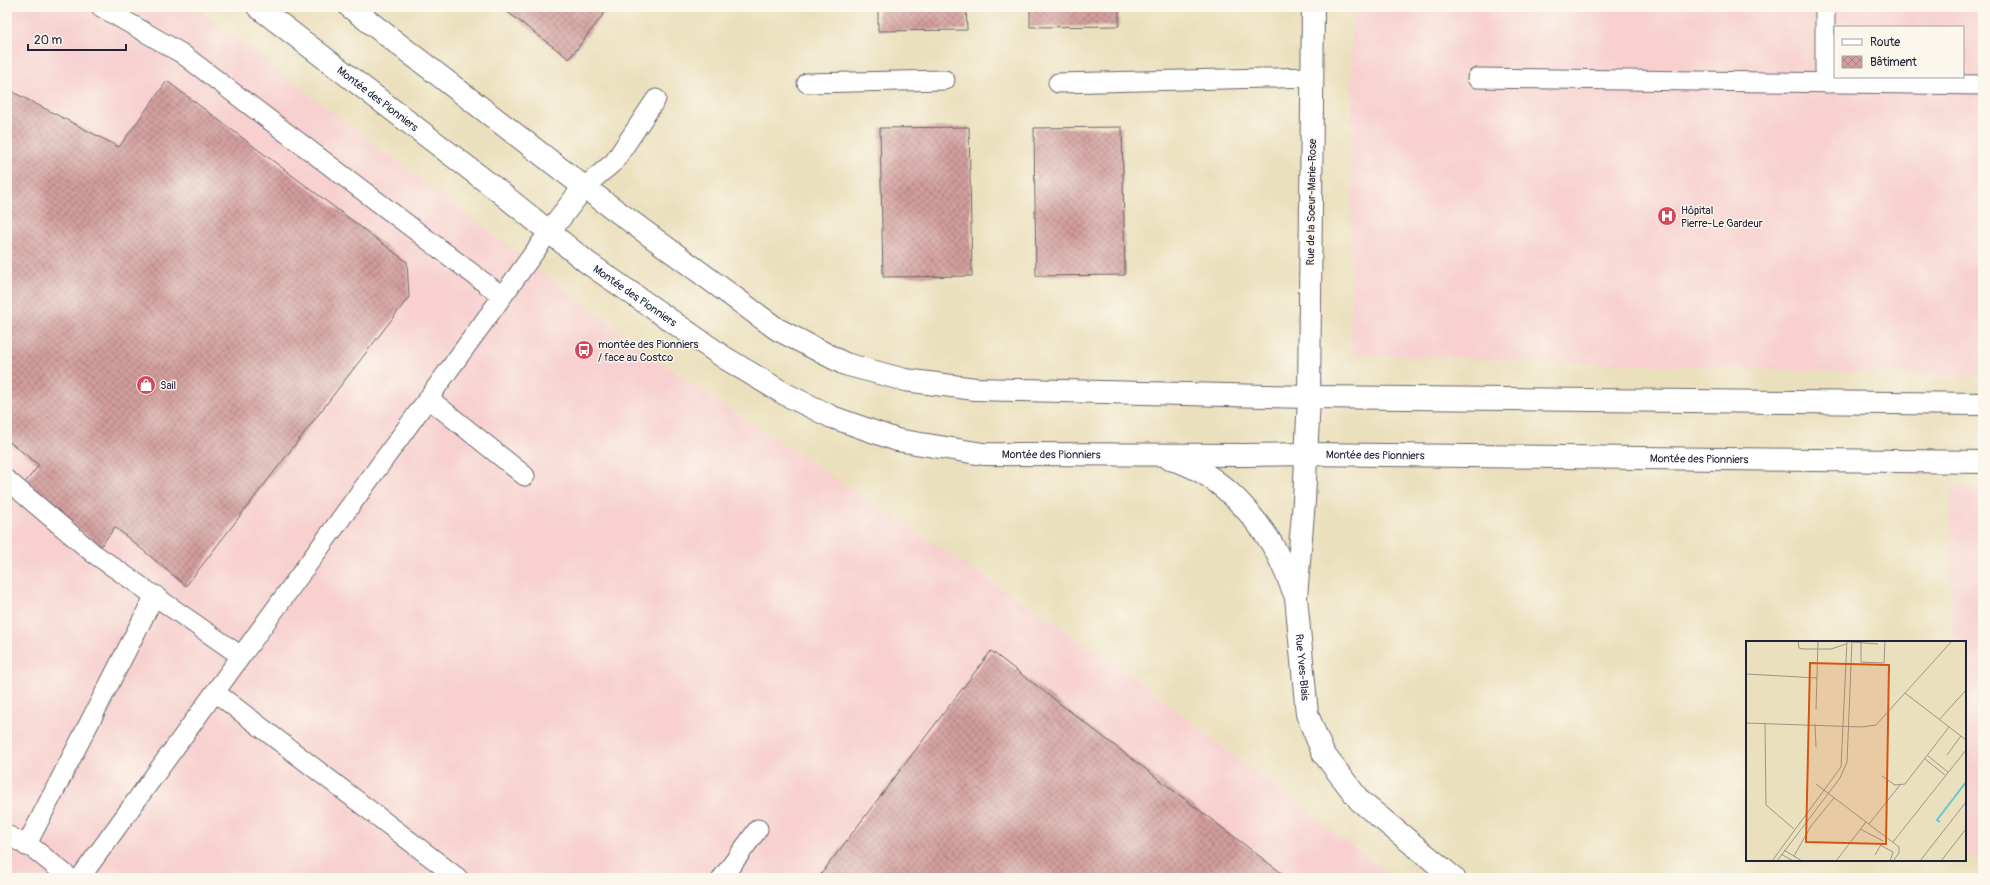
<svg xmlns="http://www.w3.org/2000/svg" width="1990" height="885" viewBox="0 0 1990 885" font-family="Pangolin,sans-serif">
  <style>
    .built { fill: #f7d0cf; fill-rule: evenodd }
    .building { fill: url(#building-cross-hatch) }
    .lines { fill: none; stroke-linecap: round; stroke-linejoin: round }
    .service-casing { stroke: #686468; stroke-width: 21 }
    .minor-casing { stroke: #686468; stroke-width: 24 }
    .tertiary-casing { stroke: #686468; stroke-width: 24 }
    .service { stroke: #fff; stroke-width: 19 }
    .minor { stroke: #fff; stroke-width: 22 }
    .tertiary { stroke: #fff; stroke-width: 22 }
    .labels { text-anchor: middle; stroke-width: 3; stroke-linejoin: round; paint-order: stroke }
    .street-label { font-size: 11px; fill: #22223b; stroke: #fbf7ec }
    .poi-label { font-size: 11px; fill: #22223b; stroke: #fbf7ec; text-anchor: start }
    .inset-river { fill: none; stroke: #5dcad2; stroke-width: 2 }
    .inset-road { fill: none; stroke: #9b9489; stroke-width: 1 }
    .view { fill: #d45411; fill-opacity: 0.15; stroke: #d45411; stroke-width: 2 }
    .inset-edge { fill: none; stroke: #22223b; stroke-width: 2 }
  </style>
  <defs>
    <pattern id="building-cross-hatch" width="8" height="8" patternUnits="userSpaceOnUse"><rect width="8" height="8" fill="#d29e9c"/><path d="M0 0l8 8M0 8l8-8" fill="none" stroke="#aa8080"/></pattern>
  </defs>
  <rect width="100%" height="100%" fill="#fbf7ec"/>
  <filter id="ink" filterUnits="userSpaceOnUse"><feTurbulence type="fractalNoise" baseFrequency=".025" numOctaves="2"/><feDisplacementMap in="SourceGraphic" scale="8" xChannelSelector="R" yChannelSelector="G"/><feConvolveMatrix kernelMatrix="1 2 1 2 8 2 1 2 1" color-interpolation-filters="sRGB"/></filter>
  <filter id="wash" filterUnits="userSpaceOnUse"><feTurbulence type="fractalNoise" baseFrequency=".012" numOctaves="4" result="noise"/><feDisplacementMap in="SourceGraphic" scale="16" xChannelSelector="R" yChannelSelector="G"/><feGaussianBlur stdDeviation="0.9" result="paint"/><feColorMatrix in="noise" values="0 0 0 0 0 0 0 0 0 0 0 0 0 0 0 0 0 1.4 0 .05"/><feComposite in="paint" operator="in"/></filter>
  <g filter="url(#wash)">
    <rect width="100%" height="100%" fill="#ebe0bd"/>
    <path class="built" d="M7,7H194L675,373L1112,661L1393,878H7Z
      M1352,7H1983V377L1351,354ZM1835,27H1963V77H1835Z
      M1951,487L1983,488V858H1965V642H1951Z"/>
    <g id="blocks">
      <path class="building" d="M501,7H609L569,59Z
        M878,7H966L967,30L878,31Z
        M1030,7H1119V26L1030,27Z
        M167,81L407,262L409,297L186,586L115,527L101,546L23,485L39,465L7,440V89L119,147Z
        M969,127L972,276L883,277L880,128Z
        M1122,127L1125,275L1036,276L1034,128Z
        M991,651L1288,878H818Z"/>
    </g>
  </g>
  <g filter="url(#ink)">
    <use href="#blocks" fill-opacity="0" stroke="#686468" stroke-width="1"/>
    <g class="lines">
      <g class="service-casing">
        <path id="service" d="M101,7L181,53L502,296
          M1477,78L1983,85
          M807,83L945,80
          M1058,83L1313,77
          M1825,83V7
          M584,187L614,162L656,99
          M428,398L525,476
          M7,480L93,553L241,656
          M215,692L458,878
          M7,835L34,849L70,878
          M26,846L155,595
          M80,878L549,232
          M722,878L758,829"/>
      </g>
      <g class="minor-casing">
        <g id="minor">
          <path id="s1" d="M1313,7L1309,397L1304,501L1296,597L1307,714L1323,753L1360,801L1454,878"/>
        </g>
      </g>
      <g class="tertiary-casing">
        <g id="tertiary">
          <path id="s2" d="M258,7L496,189L588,263L725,358L785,394L832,417L897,440L983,454L1247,455L1306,454L1983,462"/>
          <path d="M350,7L584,187L777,329L845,364L905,380L975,389L1309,397L1983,404"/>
          <path d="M549,232L584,187"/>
          <path d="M1170,459C1212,469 1247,506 1270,541C1281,558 1288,578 1296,597"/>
        </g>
      </g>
      <use href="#service" class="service"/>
      <use href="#minor" class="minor"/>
      <use href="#tertiary" class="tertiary"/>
    </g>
  </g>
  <defs>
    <g id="hospital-disc" transform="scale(1)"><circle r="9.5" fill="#d1495b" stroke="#fbf7ec"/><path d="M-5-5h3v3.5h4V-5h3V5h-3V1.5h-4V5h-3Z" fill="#fff"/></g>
    <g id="bus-disc" transform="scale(1)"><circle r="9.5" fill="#d1495b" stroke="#fbf7ec"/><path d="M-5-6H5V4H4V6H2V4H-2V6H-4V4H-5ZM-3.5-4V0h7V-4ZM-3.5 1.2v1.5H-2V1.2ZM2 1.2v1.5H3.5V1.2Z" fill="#fff"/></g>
    <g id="shop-disc" transform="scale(1)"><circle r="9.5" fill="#d1495b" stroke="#fbf7ec"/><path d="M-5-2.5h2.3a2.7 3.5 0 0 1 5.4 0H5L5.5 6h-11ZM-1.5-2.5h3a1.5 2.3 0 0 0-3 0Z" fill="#fff"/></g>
  </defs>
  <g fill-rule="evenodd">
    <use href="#hospital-disc" x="1667" y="216"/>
    <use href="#bus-disc" x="584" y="350"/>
    <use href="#shop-disc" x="146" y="385"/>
  </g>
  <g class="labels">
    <g class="street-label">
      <text dy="4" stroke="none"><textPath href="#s2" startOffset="151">Montée des Pionniers</textPath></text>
      <text transform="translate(1311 202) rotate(-89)" y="4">Rue de la Soeur-Marie-Rose</text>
      <text dy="4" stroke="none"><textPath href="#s2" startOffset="475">Montée des Pionniers</textPath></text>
      <text dy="4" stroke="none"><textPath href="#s2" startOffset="931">Montée des Pionniers</textPath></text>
      <text dy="4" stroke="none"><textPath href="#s2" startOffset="1255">Montée des Pionniers</textPath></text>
      <text dy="4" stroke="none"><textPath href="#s2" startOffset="1579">Montée des Pionniers</textPath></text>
      <text dy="4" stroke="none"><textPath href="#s1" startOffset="661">Rue Yves-Blais</textPath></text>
    </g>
    <g class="poi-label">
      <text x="1681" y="214">Hôpital<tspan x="1681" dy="13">Pierre-Le Gardeur</tspan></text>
      <text x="598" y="348">montée des Pionniers<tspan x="598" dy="13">/ face au Costco</tspan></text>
      <text x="160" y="389">Sail</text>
    </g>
  </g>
  <g transform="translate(1746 641)">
    <rect width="220" height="220" fill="#ebe0bd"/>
    <path class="inset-river" d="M194,181L191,179L220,141"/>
    <path class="inset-road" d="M52,0L53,7L57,8H85L100,3M92,0L132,3M115,0V21L138,22L139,0M0,33L71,37M159,52L220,99M70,69L72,0M193,79L220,49M0,82L116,86L130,84L206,0M19,82L20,164L48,188M69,83L70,106M201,114L215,95M182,115L202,131M179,118L199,134M136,135L149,144L159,143L203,86M70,143L153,206V212L147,220M123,183L154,144M114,188L137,200M147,201L220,109M134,204L147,211L144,220M38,209L56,220M35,213L47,220M129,214L136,202M48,215L65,185L88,157M26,220L95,126L101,0M31,220L94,137L101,121L106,0M90,220L120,181M174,220L220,161M195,220L220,188"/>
    <path class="view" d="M64,22L143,24L140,203L60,201Z"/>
    <rect width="220" height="220" class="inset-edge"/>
  </g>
  <rect width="1990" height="885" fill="none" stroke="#fbf7ec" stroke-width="24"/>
  <rect x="1834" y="26" width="130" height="52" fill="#fbf7ec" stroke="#a4a2a5"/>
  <rect x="1842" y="39" width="20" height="6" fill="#ffffff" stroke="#a4a2a5"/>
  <text x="1870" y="46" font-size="12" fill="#22223b">Route</text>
  <rect x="1842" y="56" width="20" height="12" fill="url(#building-cross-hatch)" stroke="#a4a2a5"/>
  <text x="1870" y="66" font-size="12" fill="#22223b">Bâtiment</text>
  <path d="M28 44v6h98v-6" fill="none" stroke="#22223b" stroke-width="2"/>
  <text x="34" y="44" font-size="12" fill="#22223b" stroke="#fbf7ec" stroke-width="3" paint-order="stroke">20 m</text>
</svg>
